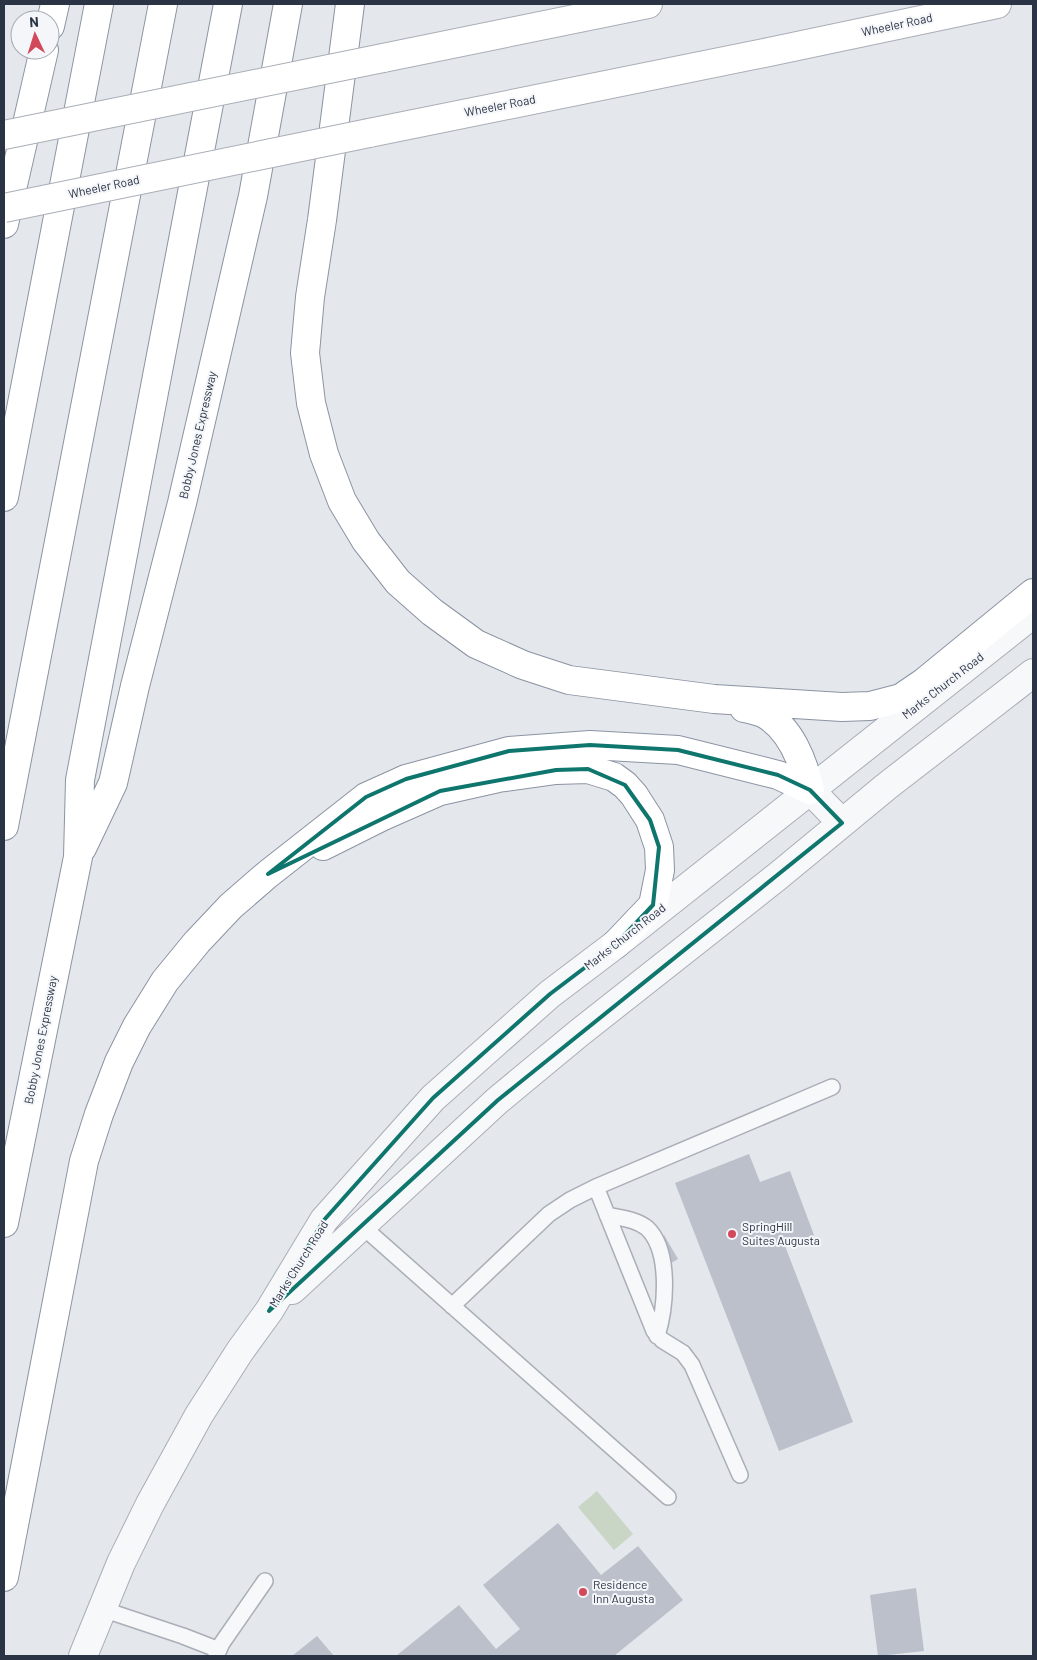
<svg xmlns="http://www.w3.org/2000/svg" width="1037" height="1660" viewBox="0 0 1037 1660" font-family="Barlow,sans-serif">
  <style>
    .green { fill: #c9d6c5 }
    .building { fill: #bbc0ca }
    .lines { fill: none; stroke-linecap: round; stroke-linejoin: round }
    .service-casing { stroke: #a9aeb7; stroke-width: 18 }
    .tertiary-casing { stroke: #a9aeb7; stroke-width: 30 }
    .secondary-casing { stroke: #a9aeb7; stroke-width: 30 }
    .motorway-casing { stroke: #8b94a3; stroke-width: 30 }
    .service { stroke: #f7f8fa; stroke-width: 15 }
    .tertiary { stroke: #f7f8fa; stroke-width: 28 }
    .secondary { stroke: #fff; stroke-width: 28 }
    .motorway { stroke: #fff; stroke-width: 28 }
    .secondary-bridge-casing { stroke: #a9aeb7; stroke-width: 30; stroke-linecap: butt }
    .secondary-bridge { stroke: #fff; stroke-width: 28 }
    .marked { fill: none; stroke: #0f766e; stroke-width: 4; stroke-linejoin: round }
    .poi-dot { fill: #d1495b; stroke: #f4f6f9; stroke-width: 2 }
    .labels { text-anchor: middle; stroke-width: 4; stroke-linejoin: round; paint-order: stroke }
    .street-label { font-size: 12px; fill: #2b3445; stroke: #f4f6f9 }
    .poi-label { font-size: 12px; fill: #2b3445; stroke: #f4f6f9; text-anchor: start }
  </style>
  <rect width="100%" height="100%" fill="#e4e7ec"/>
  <path class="green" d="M597,1491L633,1534L614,1550L578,1507Z"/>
  <path class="building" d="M749,1154L760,1182L790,1171L814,1235L785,1246L853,1422L779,1451L675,1183Z
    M664,1235L678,1259L666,1266L652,1251L648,1243Z
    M558,1523L601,1575L638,1546L683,1600L614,1656H396L459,1605L496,1649L520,1629L483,1585Z
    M916,1588L924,1651L878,1656L870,1595Z
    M317,1636L334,1656H292Z"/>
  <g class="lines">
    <g class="service-casing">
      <path id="service" d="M596,1187L654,1331L662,1340L683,1353L692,1365L740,1475
        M607,1215C620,1218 636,1219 647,1228C671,1251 666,1307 657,1336
        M362,1226L668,1497
        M452,1306L549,1214L570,1200L596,1187L832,1087
        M102,1609L183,1636L219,1650
        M216,1656L222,1643L265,1581"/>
    </g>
    <g class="tertiary-casing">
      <path id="tertiary" d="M810,790L842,823
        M292,1290L498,1100L579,1033L778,876L887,786L1033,673
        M83,1656L121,1563L150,1504L199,1415L240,1351L269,1311L324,1220L433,1098L550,994L616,944L1033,614"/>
    </g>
    <g class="secondary-casing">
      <path id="secondary" d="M383,58L648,4
        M369,133L769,52L997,4"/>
    </g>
    <g class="motorway-casing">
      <path id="motorway" d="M350,4L322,220L310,297L305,353L311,403L324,454L342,501L366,541L398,582L432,612L476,644L523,665L569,680L714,699L842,707L870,706L901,698L923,683L1033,593
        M50,26L55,4
        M4,224L44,50
        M4,497L99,4
        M744,708C750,709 757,711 763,713C791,728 803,761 810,790
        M4,826L163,4
        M323,846L381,817L440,791L498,778L556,770L588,769L614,777L625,785L634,795L650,820L659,847L660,870L653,905L616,944
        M82,848L113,783L135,686L182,503L253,196L288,4
        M4,1223L78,857L80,780L228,4
        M4,1577L84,1161L99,1114L119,1062L137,1026L165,981L197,942L231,906L268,874L366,797L406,779L509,751L590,745L678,750L778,775L810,790"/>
    </g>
    <use href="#service" class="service"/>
    <use href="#tertiary" class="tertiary"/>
    <use href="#secondary" class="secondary"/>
    <use href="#motorway" class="motorway"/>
    <g class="secondary-bridge-casing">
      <path id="secondary-bridge" d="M4,135L383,58
        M4,208L369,133"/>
    </g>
    <use href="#secondary-bridge" class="secondary-bridge"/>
  </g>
  <path class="marked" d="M590,745L678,750L778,775L810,790L842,823L498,1100L269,1311L324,1220L433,1098L550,994L616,944L653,905L659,847L650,820L625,785L588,769L556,770L440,791L268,874L366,797L406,779L509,751Z"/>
  <g class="poi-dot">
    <circle cx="732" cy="1234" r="5"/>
    <circle cx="583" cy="1592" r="5"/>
  </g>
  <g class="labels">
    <g class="street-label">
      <text transform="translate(897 25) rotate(-12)" y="4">Wheeler Road</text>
      <text transform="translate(500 106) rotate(-11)" y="4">Wheeler Road</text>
      <text transform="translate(104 187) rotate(-12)" y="4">Wheeler Road</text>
      <text transform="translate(198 435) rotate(-77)" y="4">Bobby Jones Expressway</text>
      <text transform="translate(943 686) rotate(-38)" y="4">Marks Church Road</text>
      <text transform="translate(625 937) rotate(-38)" y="4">Marks Church Road</text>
      <text transform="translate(41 1040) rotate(-79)" y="4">Bobby Jones Expressway</text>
      <text transform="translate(299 1264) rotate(-58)" y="4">Marks Church Road</text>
    </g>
    <g class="poi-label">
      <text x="742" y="1231">SpringHill<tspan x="742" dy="14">Suites Augusta</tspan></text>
      <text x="593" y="1589">Residence<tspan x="593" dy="14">Inn Augusta</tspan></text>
    </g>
  </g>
  <rect width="1037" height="1660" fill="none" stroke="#2b3445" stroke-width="10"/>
  <g transform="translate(35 35) rotate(356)"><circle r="24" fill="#f4f6f9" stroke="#a4a8b1"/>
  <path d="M0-4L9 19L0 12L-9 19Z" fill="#d1495b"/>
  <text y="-8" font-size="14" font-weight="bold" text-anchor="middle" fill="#2b3445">N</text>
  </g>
</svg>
